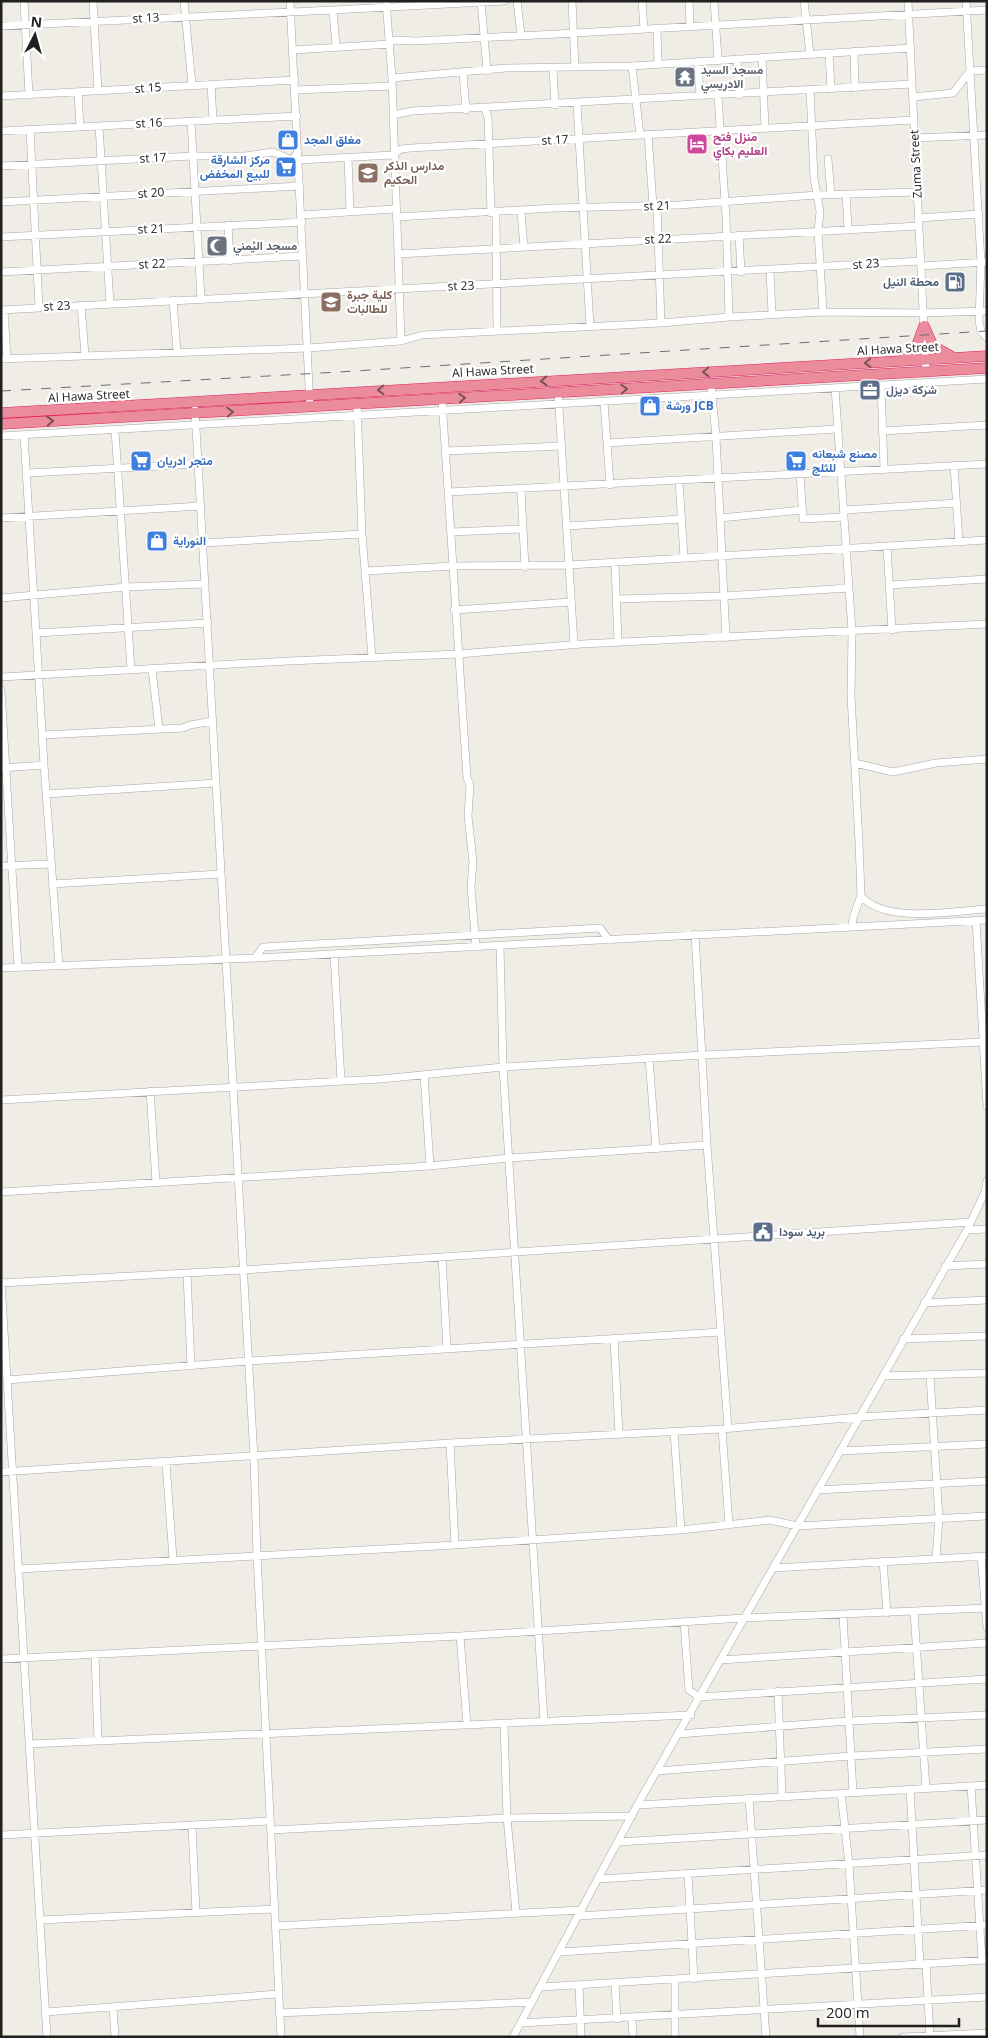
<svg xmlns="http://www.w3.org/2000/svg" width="988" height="2038" viewBox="0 0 988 2038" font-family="'Open Sans',Vazirmatn,sans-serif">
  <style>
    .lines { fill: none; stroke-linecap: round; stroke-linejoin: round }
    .minor-casing { stroke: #a7a7a7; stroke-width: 8 }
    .highway-casing { stroke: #e02161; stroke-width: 11 }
    .minor { stroke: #fff; stroke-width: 7 }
    .highway { stroke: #ea8c9c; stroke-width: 10 }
    .rail { stroke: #6e6e6e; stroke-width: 1; stroke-dasharray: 10 10; stroke-linecap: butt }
    .oneway { stroke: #7b5158 }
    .labels { text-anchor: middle; stroke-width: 4.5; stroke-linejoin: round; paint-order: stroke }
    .street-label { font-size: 12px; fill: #202020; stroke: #fff }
    .worship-label { font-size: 12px; font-weight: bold; fill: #5b616d; stroke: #fff; text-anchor: start }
    .hotel-label { font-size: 12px; font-weight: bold; fill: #b23c85; stroke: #fff; text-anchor: start }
    .shop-label { font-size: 12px; font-weight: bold; fill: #366cbe; stroke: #fff; text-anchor: start }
    .education-label { font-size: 12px; font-weight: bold; fill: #785e54; stroke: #fff; text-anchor: start }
    .service-label { font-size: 12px; font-weight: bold; fill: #4e5e75; stroke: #fff; text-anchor: start }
  </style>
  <rect width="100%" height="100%" fill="#f0ede6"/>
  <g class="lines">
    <g class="minor-casing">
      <path id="minor" d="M24,1L29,95
        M93,1L98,91
        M184,1L192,85
        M290,1L310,407
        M386,1L392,78L401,341
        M481,1L487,71
        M517,1L521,36
        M572,1L575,67
        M642,1L644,29
        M689,1L690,27
        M714,1L718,59
        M804,1L810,54
        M908,1L926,372
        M966,1L981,262L979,321L981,331L987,338
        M333,10L504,1
        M1,26L333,10L336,47
        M657,29L658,63
        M389,40L416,41L557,34L987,10
        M293,50L390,44
        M854,51L855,88
        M829,53L831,89
        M762,57L765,128
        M737,59L739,95
        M698,61L700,96
        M632,66L640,135
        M553,69L555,105
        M463,73L466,110
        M392,78L506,68L632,66L911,48
        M211,84L213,120
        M296,90L392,86
        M810,90L814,178L820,212L818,231L823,312
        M78,92L80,127
        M1,96L295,80
        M718,96L726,217L729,317
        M913,97L953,93L970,71L987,70
        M577,104L590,326
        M485,109L488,117L491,213
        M393,115L412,111L912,84
        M191,121L201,299
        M99,126L110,304
        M30,129L39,307
        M1,131L297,116
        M648,134L653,206
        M914,138L987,135
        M348,158L350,211
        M828,159L831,195
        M299,160L393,155L401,149L411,148L914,120
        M1,166L193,156H245L273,152L292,160L298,152
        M846,194L848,228
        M1,202L300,186
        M657,206L661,323
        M521,212L524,247
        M496,213L497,330
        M301,215L395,209
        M396,217L555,208L679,205L817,195L917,192
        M918,218L979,214
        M228,225L230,261
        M739,235L741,272
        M1,237L302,222
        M398,254L919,226
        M921,266L987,262
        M770,270L772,314
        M1,272L303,256
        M173,300L177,352
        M81,305L85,355
        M1,310L921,261
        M4,310L7,359
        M1,359L308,348L401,341L422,335L661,323L729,317L823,312L923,313L987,311
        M711,384L716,437L726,638
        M881,385L884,468
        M835,388L852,631L851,696L859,842L861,895L853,918L852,927
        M558,392L574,644
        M442,400L467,778L470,785L468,816L473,862L471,887L476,947
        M604,402L610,485
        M357,404L362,534L372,657
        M195,410L254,1458L257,1555L281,2037
        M115,430L131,670
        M882,431L987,425
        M24,435L44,765L59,966
        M1,436L987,379
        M607,443L837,429
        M446,451L562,446
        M954,465L959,542
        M28,473L198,464
        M800,473L803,519L844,517
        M679,481L684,557
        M521,490L525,567
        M449,492L987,464
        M844,510L957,503
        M1,518L201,506
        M720,518L802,510
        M567,526L682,519
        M451,532L522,529
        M203,543L362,534
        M887,547L892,630
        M615,563L618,642
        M366,571L453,566L569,565L987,540
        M890,585L987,579
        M1,598L126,587L205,584
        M617,599L724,596L849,588
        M454,610L571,602
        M36,633L208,623
        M152,669L159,729
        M1,677L288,661L459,654L582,644L987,624
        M1,690L18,967
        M42,735L183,728L190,725L213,721
        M855,763L893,772L936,763L987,759
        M1,768L44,765
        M46,794L216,783
        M1,866L50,864
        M52,884L221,874
        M861,896C885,924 953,911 987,909
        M976,921L987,1106
        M695,934L707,1145L728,1428
        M500,946L503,1067L544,1721
        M334,954L341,1081
        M255,958L263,947L600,928L609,940
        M1,968L255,958L987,920
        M649,1058L656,1149
        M424,1075L430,1166
        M150,1091L156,1182
        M1,1100L381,1079L503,1067L703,1055L984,1042
        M1,1192L430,1166L509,1158L707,1145
        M967,1230L987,1229
        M442,1257L447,1349
        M945,1266L987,1264
        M187,1274L191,1366
        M1,1281L47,2037
        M1,1283L243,1270L971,1222
        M924,1303L987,1300
        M614,1339L619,1434
        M903,1339L987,1336
        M883,1376L987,1373
        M930,1376L939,1518L936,1559
        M7,1380L248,1361L721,1332
        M722,1429L729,1525
        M674,1432L681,1530
        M450,1443L455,1545
        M840,1451L987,1444
        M166,1463L173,1559
        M1,1472L450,1443L722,1429L859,1417L987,1410
        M817,1490L987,1481
        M981,1556L987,1627
        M883,1561L887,1613
        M773,1568L987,1556
        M19,1569L455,1545L681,1530L770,1520L797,1526L987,1516
        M914,1612L926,1788
        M843,1615L853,1792
        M684,1622L689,1690L699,1697L987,1679
        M460,1636L467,1725
        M95,1655L98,1741
        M1,1659L460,1636L743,1618L987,1608
        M720,1660L987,1643
        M778,1691L782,1796
        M504,1723L507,1818L516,1913
        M678,1734L849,1721L987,1715
        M29,1744L691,1715
        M657,1771L851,1756L987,1749
        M971,1786L982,1960
        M910,1789L920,1965
        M841,1793L849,1864L860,2037
        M749,1798L766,2037
        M638,1805L987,1785
        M192,1825L196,1912
        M271,1830L507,1818L632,1816
        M1,1835L270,1821
        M618,1842L987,1820
        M688,1874L694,1979
        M599,1879L987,1855
        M579,1916L987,1890
        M40,1920L274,1909
        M275,1926L582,1910
        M560,1952L987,1925
        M926,1964L930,2037
        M615,1984L617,2019
        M579,1985L581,2037
        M541,1987L987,1960
        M113,2007L115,2037
        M46,2012L278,1994
        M279,2013L532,2002
        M632,2018L633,2037
        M521,2023L987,1997
        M513,2037L640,1800L967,1230L985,1192L987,1181
        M675,2037V1980
        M903,2037L987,2033"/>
    </g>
    <g class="highway-casing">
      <path id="highway" d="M924,326L933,346L951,356
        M901,361L916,348L924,326
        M1,413L987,356
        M1,424L987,368"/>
    </g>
    <use href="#minor" class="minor"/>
    <use href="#highway" class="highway"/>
    <path class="rail" d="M1,391L339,372L987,331"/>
  </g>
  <defs><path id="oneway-chevron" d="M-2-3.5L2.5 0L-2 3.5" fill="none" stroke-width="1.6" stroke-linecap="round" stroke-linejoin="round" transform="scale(1.25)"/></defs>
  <g class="oneway">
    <use href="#oneway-chevron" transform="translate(868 363) rotate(177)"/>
    <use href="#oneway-chevron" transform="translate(706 372) rotate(177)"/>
    <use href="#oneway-chevron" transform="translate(544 381) rotate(177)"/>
    <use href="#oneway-chevron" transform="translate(624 389) rotate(-3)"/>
    <use href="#oneway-chevron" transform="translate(381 390) rotate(177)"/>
    <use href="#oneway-chevron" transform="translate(462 398) rotate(-4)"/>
    <use href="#oneway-chevron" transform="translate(230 412) rotate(-3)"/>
    <use href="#oneway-chevron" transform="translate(50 421) rotate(-3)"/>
  </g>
  <defs>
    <g id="temple-square" transform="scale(1.125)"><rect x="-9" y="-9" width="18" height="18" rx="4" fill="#6b7280" stroke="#fff"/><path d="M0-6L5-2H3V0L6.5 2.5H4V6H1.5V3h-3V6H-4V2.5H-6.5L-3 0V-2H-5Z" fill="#fff"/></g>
    <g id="shop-square" transform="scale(1.125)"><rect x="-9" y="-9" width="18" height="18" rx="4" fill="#3f7fe0" stroke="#fff"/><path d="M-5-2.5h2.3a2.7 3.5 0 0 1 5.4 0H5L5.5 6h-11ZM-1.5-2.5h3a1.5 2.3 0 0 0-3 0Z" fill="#fff"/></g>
    <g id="hotel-square" transform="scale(1.125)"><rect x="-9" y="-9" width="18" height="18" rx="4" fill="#d1479c" stroke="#fff"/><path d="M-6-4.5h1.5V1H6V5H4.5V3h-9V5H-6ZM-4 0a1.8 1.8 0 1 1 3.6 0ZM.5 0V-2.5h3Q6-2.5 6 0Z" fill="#fff"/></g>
    <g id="supermarket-square" transform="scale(1.125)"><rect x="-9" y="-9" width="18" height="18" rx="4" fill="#3f7fe0" stroke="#fff"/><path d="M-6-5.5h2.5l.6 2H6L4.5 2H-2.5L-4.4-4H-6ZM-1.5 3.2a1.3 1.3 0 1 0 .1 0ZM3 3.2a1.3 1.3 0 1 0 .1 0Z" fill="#fff"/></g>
    <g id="school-square" transform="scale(1.125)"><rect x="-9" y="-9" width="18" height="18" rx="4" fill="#8d6e63" stroke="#fff"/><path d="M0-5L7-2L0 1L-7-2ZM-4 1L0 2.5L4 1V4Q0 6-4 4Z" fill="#fff"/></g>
    <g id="mosque-square" transform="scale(1.125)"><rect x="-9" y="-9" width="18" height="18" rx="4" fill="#6b7280" stroke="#fff"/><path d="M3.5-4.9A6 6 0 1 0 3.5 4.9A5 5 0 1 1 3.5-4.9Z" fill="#fff"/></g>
    <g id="fuel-square" transform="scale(1.125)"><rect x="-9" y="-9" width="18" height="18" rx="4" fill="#5c6f8a" stroke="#fff"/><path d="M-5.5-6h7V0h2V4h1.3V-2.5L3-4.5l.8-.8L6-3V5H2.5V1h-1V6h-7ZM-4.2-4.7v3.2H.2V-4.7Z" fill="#fff"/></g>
    <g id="university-square" transform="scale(1.125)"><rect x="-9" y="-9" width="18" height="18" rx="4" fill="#8d6e63" stroke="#fff"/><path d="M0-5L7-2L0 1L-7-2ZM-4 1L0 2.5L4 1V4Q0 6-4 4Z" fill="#fff"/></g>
    <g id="office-square" transform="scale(1.125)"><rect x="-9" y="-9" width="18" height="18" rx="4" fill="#5c6f8a" stroke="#fff"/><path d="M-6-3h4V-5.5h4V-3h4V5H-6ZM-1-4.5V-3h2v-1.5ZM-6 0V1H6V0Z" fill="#fff"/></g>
    <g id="civic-square" transform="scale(1.125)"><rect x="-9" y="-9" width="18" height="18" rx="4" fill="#5c6f8a" stroke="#fff"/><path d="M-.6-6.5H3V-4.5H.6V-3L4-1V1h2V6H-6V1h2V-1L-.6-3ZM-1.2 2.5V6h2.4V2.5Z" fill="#fff"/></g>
  </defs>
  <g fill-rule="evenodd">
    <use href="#temple-square" x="685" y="77"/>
    <use href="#shop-square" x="288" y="140"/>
    <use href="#hotel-square" x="697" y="144"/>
    <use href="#supermarket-square" x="286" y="167"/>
    <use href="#school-square" x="368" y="173"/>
    <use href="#mosque-square" x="217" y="246"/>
    <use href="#fuel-square" x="955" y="282"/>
    <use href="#university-square" x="331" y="302"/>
    <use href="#office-square" x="870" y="390"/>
    <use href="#shop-square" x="650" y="406"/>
    <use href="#supermarket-square" x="141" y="461"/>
    <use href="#supermarket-square" x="796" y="461"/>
    <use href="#shop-square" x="157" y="541"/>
    <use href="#civic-square" x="763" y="1232"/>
  </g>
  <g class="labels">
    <g class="street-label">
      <text transform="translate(146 18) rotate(-3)" y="4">st 13</text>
      <text transform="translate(148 88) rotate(-4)" y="4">st 15</text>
      <text transform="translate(149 123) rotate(-3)" y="4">st 16</text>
      <text transform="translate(555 140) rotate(-3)" y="4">st 17</text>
      <text transform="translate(153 158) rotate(-3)" y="4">st 17</text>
      <text transform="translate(916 164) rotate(-93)" y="4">Zuma Street</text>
      <text transform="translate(151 193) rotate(-4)" y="4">st 20</text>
      <text transform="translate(657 206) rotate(-2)" y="4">st 21</text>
      <text transform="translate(151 229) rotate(-2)" y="4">st 21</text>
      <text transform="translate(658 239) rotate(-3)" y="4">st 22</text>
      <text transform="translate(152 264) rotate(-3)" y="4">st 22</text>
      <text transform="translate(866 264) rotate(-4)" y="4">st 23</text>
      <text transform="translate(461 286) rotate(-2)" y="4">st 23</text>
      <text transform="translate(57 306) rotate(-3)" y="4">st 23</text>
      <text transform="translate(898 349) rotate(-3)" y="4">Al Hawa Street</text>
      <text transform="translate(493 371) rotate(-3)" y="4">Al Hawa Street</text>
      <text transform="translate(89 396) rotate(-3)" y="4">Al Hawa Street</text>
    </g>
    <g class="worship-label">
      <text x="701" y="74">مسجد السيد<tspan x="701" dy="14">الادريسي</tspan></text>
      <text x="233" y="250">مسجد اليُمني</text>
    </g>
    <g class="hotel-label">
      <text x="713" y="141">منزل فتح<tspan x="713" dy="14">العليم بكاي</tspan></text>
    </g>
    <g class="shop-label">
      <text x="304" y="144">مغلق المجد</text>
      <text x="270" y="164" text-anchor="end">مركز الشارقة<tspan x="270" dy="14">للبيع المخفض</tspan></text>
      <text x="666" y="410">ورشة JCB</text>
      <text x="812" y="458">مصنع شبعانه<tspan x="812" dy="14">للثلج</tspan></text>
      <text x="157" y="465">متجر ادريان</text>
      <text x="173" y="545">النوراية</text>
    </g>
    <g class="education-label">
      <text x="384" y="170">مدارس الذكر<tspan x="384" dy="14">الحكيم</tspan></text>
      <text x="347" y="299">كلية جبرة<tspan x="347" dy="14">للطالبات</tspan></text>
    </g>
    <g class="service-label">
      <text x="939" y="286" text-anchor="end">محطة النيل</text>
      <text x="886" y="394">شركة ديزل</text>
      <text x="779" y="1236">بريد سودا</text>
    </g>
  </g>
  <rect width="988" height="2038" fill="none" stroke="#202020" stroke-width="5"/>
  <g transform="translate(35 35) rotate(6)" stroke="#ffffff" stroke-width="4" paint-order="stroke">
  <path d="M0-4L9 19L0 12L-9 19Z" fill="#202020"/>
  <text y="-8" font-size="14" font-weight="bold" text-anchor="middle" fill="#202020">N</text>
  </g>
  <path d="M818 2018v8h141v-8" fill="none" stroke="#202020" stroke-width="2.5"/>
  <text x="826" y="2018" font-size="15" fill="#202020" stroke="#ffffff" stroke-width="4" paint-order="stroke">200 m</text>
</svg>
